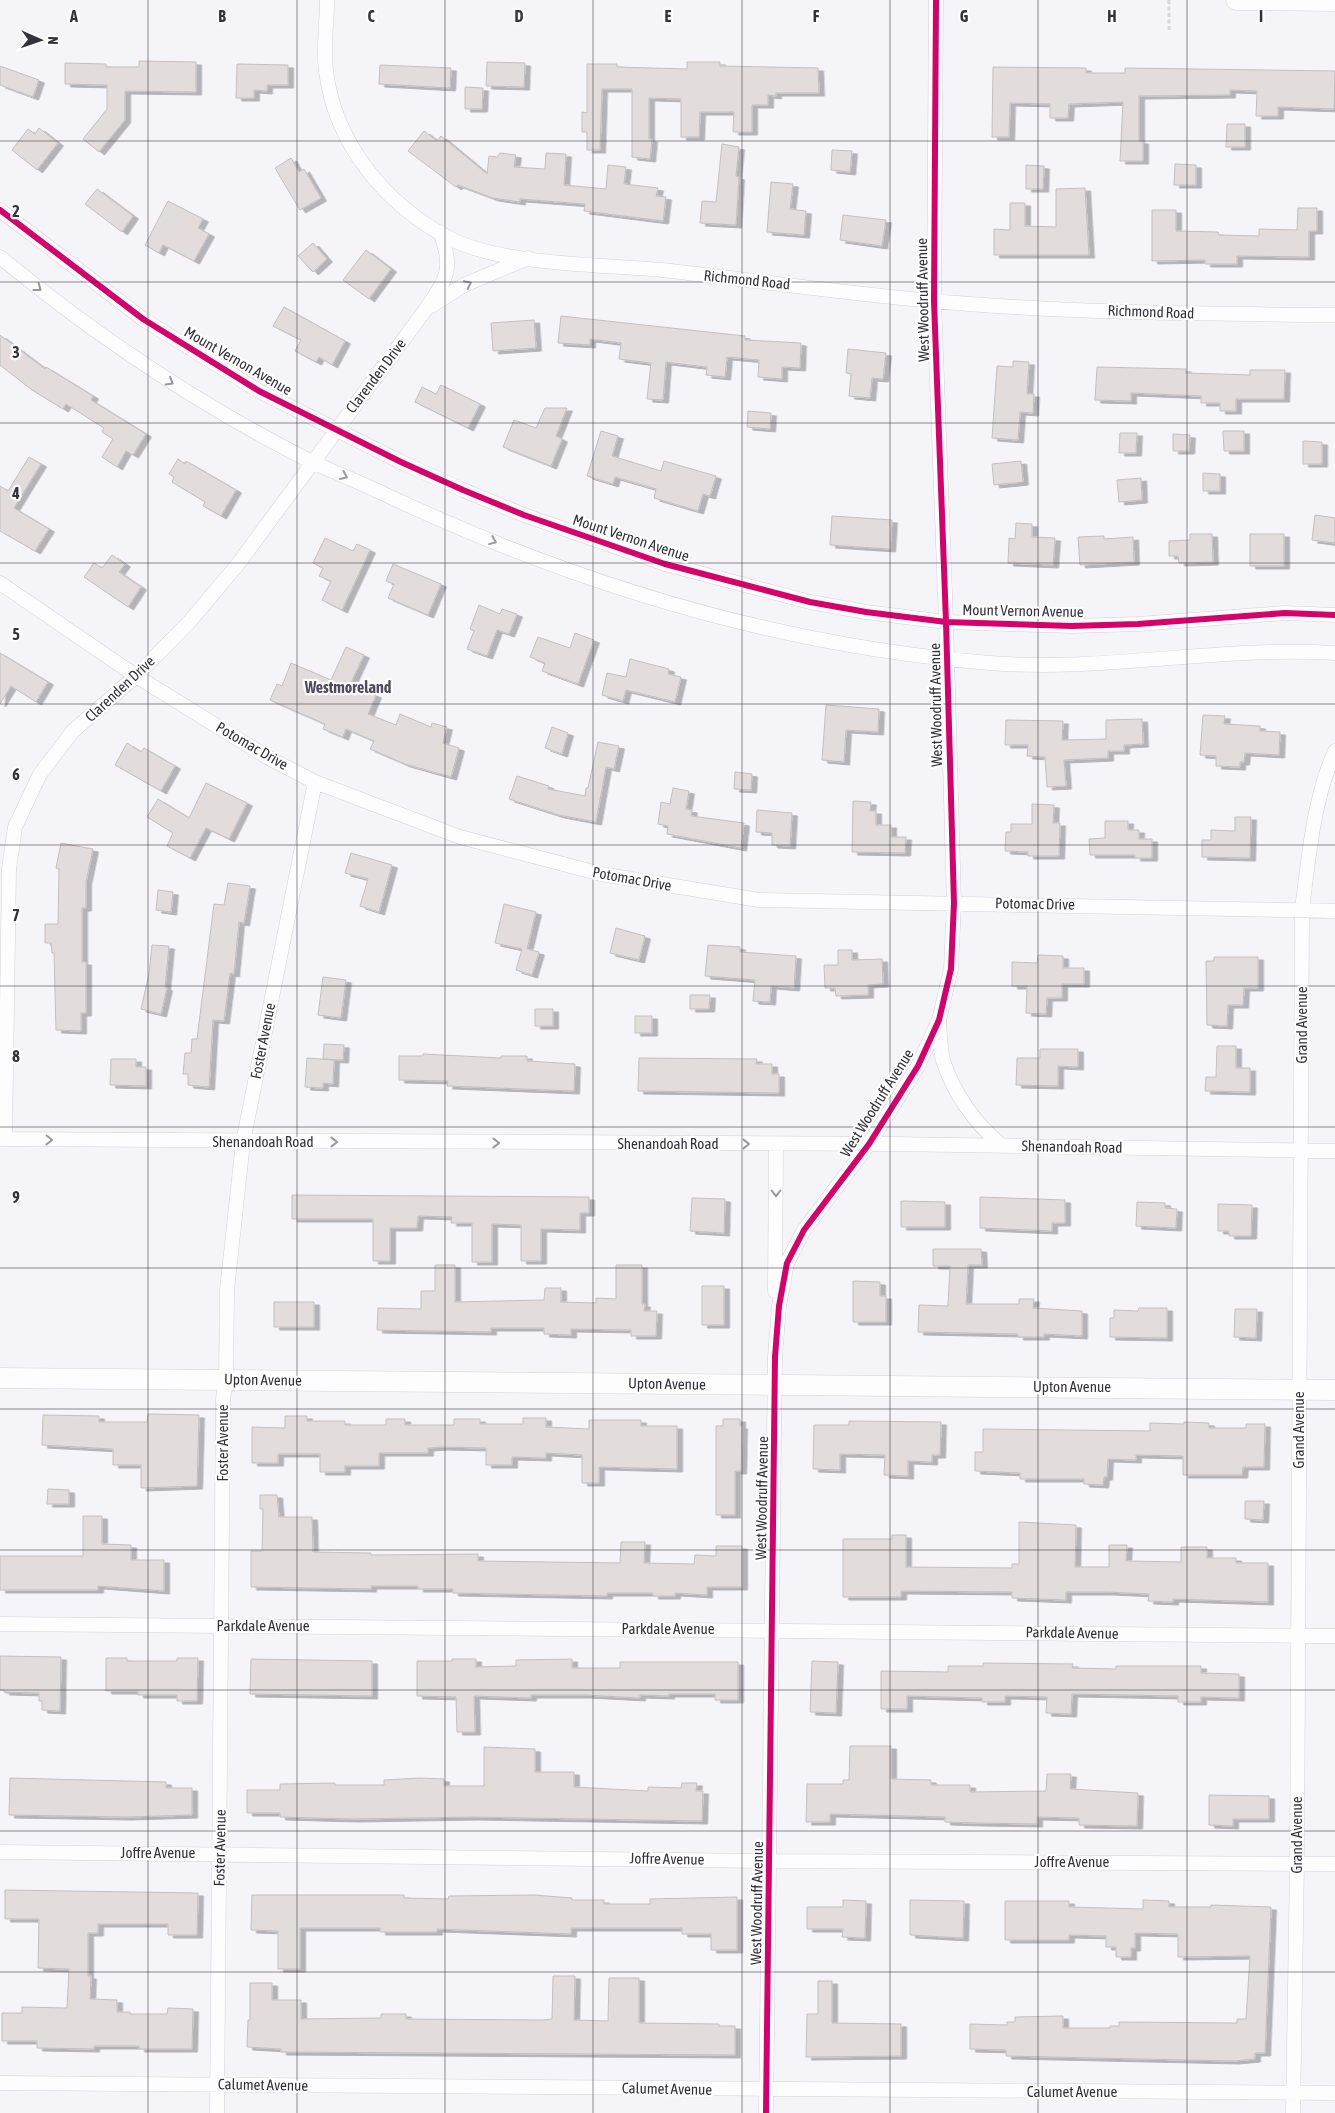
<svg xmlns="http://www.w3.org/2000/svg" width="1335" height="2113" viewBox="0 0 1335 2113" font-family="'Asap Condensed',sans-serif">
  <style>
    .building { fill: #e2dddc; stroke: #c4bfbf; filter: url(#shadow) }
    .lines { fill: none; stroke-linecap: round; stroke-linejoin: round }
    .street-casing { stroke: #d2d1d7; stroke-width: 15 }
    .secondary-casing { stroke: #d2d1d7; stroke-width: 21 }
    .path { stroke: #d8d7da; stroke-width: 3; stroke-dasharray: 4 2.5; stroke-linecap: butt }
    .street { stroke: #fefdfe; stroke-width: 14 }
    .secondary { stroke: #fefdfe; stroke-width: 20 }
    .cycleway-casing { stroke: #fff; stroke-width: 9 }
    .cycleway { stroke: #d6006c; stroke-width: 6 }
    .oneway { stroke: #9a989d }
    .grid { fill: none; stroke: #35323c; stroke-width: 1; stroke-opacity: 0.55 }
    .labels { text-anchor: middle; stroke-width: 4.5; stroke-linejoin: round; paint-order: stroke }
    .street-label { font-size: 15px; fill: #35323c; stroke: #fff }
    .neighbourhood-label { font-size: 16px; font-weight: bold; fill: #514b60; stroke: #fff }
    .grid-label { font-size: 16px; text-anchor: middle; font-weight: bold; fill: #35323c; stroke: #fff; stroke-width: 4.5; stroke-linejoin: round; paint-order: stroke }
  </style>
  <defs>
    <filter id="shadow"><feDropShadow dx="5.5" dy="3" stdDeviation="0" flood-color="#0004"/></filter>
  </defs>
  <rect width="100%" height="100%" fill="#f5f4f9"/>
  <path class="building" d="M139,61L196,62V92L125,91V120L99,152L83,139L107,109V85L65,84V63L106,64V67H139Z
    M487,62L525,63L524,87L486,86Z
    M687,62H720V66L818,68L819,93H776V96L768,95V105H752V132H733L734,112H700L699,137H681V99L649,98V139H652L650,159L632,157V89H602L600,150H587V132H582V112L587,113V64H617V67L687,69Z
    M237,64L288,65V85H267V91L254,90V98H236Z
    M380,65L451,68L450,88L379,84Z
    M0,66L39,80L33,97L0,85Z
    M993,67L1086,68V73H1125V68L1335,71L1334,109L1278,107V116H1256L1257,91L1230,90V95L1139,96V141H1143V161H1120L1123,102L1069,104L1068,118H1050V104L1010,103L1009,137H992Z
    M465,87L483,88L482,109H465Z
    M1227,124H1245V147H1226Z
    M39,128L58,143L37,170L12,150L28,129L35,134Z
    M424,131L437,141L441,136L487,174L489,156L497,157L500,153L516,155L514,167L545,169L546,153L566,154L564,185L606,189L608,165L626,167L624,184L658,188L656,196L666,197L663,221L584,211L585,204L520,199V202L493,198L458,185L456,187L408,151Z
    M722,144L739,147L736,176L739,177L736,225L700,223L702,201L716,202Z
    M832,150L852,151L850,172L831,170Z
    M291,158L299,172L304,169L321,198L300,210L275,168Z
    M1175,164L1196,165V185H1174Z
    M1026,165L1044,166L1043,189H1026Z
    M771,182L793,184L790,209L806,211L804,235L767,232Z
    M1085,188L1089,255H994V229L1010,230V203H1025V226L1056,227V189Z
    M97,189L133,216L122,232L85,204Z
    M168,201L203,219L198,228L209,234L194,261L163,245L159,253L145,245Z
    M1298,208H1317V231H1309V257L1237,256V264H1205V260L1152,261V210H1176V231L1218,232L1219,235L1259,236V229L1297,230Z
    M843,215L886,220L882,246L840,240Z
    M313,243L327,259L313,272L298,256Z
    M366,250L391,269L369,299L343,280Z
    M284,307L345,341L332,365L319,357L316,362L295,351L301,340L273,326Z
    M561,316L745,336V340L801,343L800,368L782,367V379L758,377L759,360L727,357L725,377L706,375L707,367L666,362L663,400L647,399L651,363L619,359L621,343L590,339V345L558,343Z
    M534,320L536,348L493,351L491,323Z
    M0,335L45,369L46,367L93,396L91,400L146,434L133,455L126,451L117,467L102,457L113,439L102,432L104,428L66,404L63,409L32,390L0,365Z
    M848,349L886,353L883,379L872,378L870,398L849,396L851,374L846,373Z
    M1013,361L1029,362L1027,394H1034L1033,413L1020,412L1018,440L992,438L997,366L1013,367Z
    M1097,367L1186,369V373L1250,375V370H1285L1284,399H1236V411H1220V403H1201V396L1131,393V401L1095,400Z
    M441,385L480,404L468,428L415,402L422,387L436,394Z
    M545,408H567L556,436L562,439L551,466L503,447L514,420L536,428Z
    M748,411L771,413L770,429L747,427Z
    M601,431L618,436L612,456L661,471L664,461L716,476L710,496L703,494L698,511L654,498L656,489L615,477L613,484L587,476Z
    M1223,431H1244V451H1224Z
    M1120,433H1137L1136,453H1119Z
    M1173,434L1190,435L1189,451H1173Z
    M1303,441L1322,442V464H1303Z
    M29,457L41,464L14,508L49,529L35,551L0,531V486L8,491Z
    M178,459L185,464L186,461L236,490L221,516L203,506L205,502L172,482L174,477L169,474Z
    M1021,461L1023,482L994,485L992,464Z
    M1203,473L1220,474V491H1203Z
    M1141,478L1142,500L1119,502L1117,480Z
    M1315,515L1335,518V543L1312,540Z
    M832,516L892,520L890,549L830,545Z
    M1016,523L1032,524V537L1055,538L1053,565L1008,563L1009,538L1015,539Z
    M1190,534H1212L1213,562L1179,563L1178,556H1169V541L1190,540Z
    M1250,534H1284V566H1250Z
    M1104,536V539L1133,537L1134,562L1080,565L1078,537Z
    M325,538L353,551L357,544L370,550L342,610L322,600L331,581L319,576L323,568L313,563Z
    M112,555L125,564L119,572L141,587L128,607L84,577L94,563L102,568Z
    M393,564L441,584L428,615L388,598L394,584L386,581Z
    M479,605L500,614L502,609L517,614L509,634L497,630L487,656L467,649L474,631L470,629Z
    M575,633L594,640L578,684L542,671L545,663L530,657L538,637L570,648Z
    M346,647L364,655L350,685L376,695L368,714L396,725L400,714L431,727L432,723L447,727L443,743L459,748L451,777L405,764L370,749L374,741L346,729L343,737L323,729L325,724L270,700L277,684L282,686L291,663L331,680Z
    M0,653L48,682L36,702L11,686L0,704Z
    M630,659L669,669L668,674L681,677L675,702L626,690L623,701L602,695L607,673L626,677Z
    M826,705L879,709L878,732L846,730L844,762L822,760Z
    M1203,715L1225,716L1224,724L1260,726V731L1280,732L1279,755L1245,753L1244,762H1240V767L1216,766V756L1200,755Z
    M1142,719L1143,744L1124,745V751H1108V758L1064,760L1066,786L1047,787L1045,757L1027,756L1028,745H1005L1006,720L1063,721L1062,740L1106,739V720Z
    M552,727L568,733L562,754L545,748Z
    M598,742L619,746L614,769L606,767L596,822L559,815L509,799L517,776L549,786L548,789L585,796L586,788H588Z
    M127,743L141,752L144,748L175,766L161,791L115,765Z
    M735,772L752,774L751,790L734,789Z
    M206,783L247,803L229,839L206,828L190,858L167,846L173,833L147,817L158,799L189,818Z
    M673,788L689,791L686,809L692,810L691,816L744,823L741,848L667,834L668,826L658,824L661,802L670,804Z
    M853,801L871,802L870,811H876V825H891V837H906L905,853L852,852Z
    M1032,804L1054,805L1053,823H1060L1059,856H1028V852L1005,851L1006,832H1011V824H1032Z
    M757,810L792,813L790,846L772,845V833L756,832Z
    M1235,817H1251L1250,858L1202,857V840H1211V830L1235,831Z
    M1105,821H1128V830H1139V839H1152V858H1135V855H1090L1089,839L1105,838Z
    M61,843L93,849L86,882V908H82V962H86V1013H81V1031L56,1030L54,953H52L51,943H45V924H58L59,869L56,868Z
    M351,853L392,865L379,912L360,906L368,879L345,873Z
    M228,883L250,886L244,923L239,922L234,974L230,973L224,1021L213,1020L209,1087L188,1085V1074H183L185,1053H191L192,1039H197L214,904L224,905Z
    M158,890L173,892L171,912L156,910Z
    M504,904L536,912L527,949L539,952L532,975L516,970L522,949L495,943Z
    M616,928L645,936L639,960L610,953Z
    M152,945L169,946L165,987L167,988L161,1014L141,1009L149,974Z
    M708,945L740,947V952L796,956L794,988L771,986L770,1002L753,1001L755,980L705,976Z
    M838,950H852V960L882,959L883,984L868,985V995L836,996L835,988H825L824,965H838Z
    M1038,955L1063,956V968H1084V984H1062V998H1047L1046,1014L1026,1013L1027,986H1012V962L1037,963Z
    M1214,957H1258V988H1244L1243,1005H1228L1227,1026L1207,1025L1206,961H1214Z
    M323,977L346,980L341,1018L318,1015Z
    M690,995H710L709,1009H690Z
    M535,1009H553V1026H535Z
    M635,1016H652V1033H635Z
    M324,1044L344,1045L343,1060L323,1059Z
    M1217,1046H1236V1068H1250V1092L1205,1091L1206,1077H1216Z
    M1040,1049H1078V1067L1058,1066V1086L1016,1085L1017,1058H1040Z
    M423,1054L501,1058V1056H527V1061L575,1064L574,1091L447,1086L448,1081L399,1080V1056H423Z
    M307,1058L334,1060L333,1084L323,1083V1088L305,1087Z
    M639,1058L757,1059L756,1064H772V1074H779V1093L638,1091Z
    M111,1059H136V1067H146V1086L110,1085Z
    M292,1195L589,1197V1213H580V1230L541,1229V1261H521V1225L492,1224V1262H472V1223H451L452,1217L418,1216L417,1228H390V1261H373V1219H292Z
    M980,1197L1065,1200V1223H1052V1231L980,1228Z
    M692,1198L725,1199L724,1233L690,1231Z
    M901,1201L945,1202V1227H901Z
    M1137,1202L1165,1203V1208L1177,1209L1176,1228L1136,1226Z
    M1218,1204L1252,1205L1251,1236H1229V1231H1218Z
    M933,1249H981L982,1265H968L966,1304H1019V1299H1034L1033,1308L1082,1311V1336L1044,1334V1337H1018V1334L918,1332L919,1305L948,1306L950,1266H933Z
    M435,1265H455V1302L544,1300L545,1288H561V1302L596,1303V1298L616,1299V1265H642V1304H645L644,1311H657L656,1336H631V1330L571,1329V1335L544,1334V1328H491V1332L377,1330L378,1308L421,1309V1291H435Z
    M853,1281L880,1282V1296H886V1322H853Z
    M702,1286H724V1325H702Z
    M274,1302H314V1327H274Z
    M1139,1308H1167V1338L1110,1337V1318H1114V1310L1138,1311Z
    M1235,1309H1257L1256,1338L1234,1337Z
    M148,1414L199,1415L197,1486L141,1488V1465H113V1449L42,1445L43,1415L99,1416V1422H147Z
    M285,1416H307V1421H345V1425H386V1419H405V1425H454V1419H480V1424H523V1418H546V1427L589,1429V1420H641V1426H677V1469L599,1467V1483H582V1455L546,1453V1458L512,1457V1465H486V1448L442,1447L428,1448V1453H379V1466H345V1472H320V1454H278V1463H252V1427L285,1428Z
    M723,1419H740V1426H742L741,1471H735V1515H716V1426H723Z
    M849,1421L941,1422L940,1455H932V1462L908,1461V1476L884,1475L885,1455L840,1454V1470L813,1469L814,1425H849Z
    M1184,1422L1209,1423V1428H1246V1424H1265L1264,1467H1243L1242,1475H1183V1456L1136,1455V1460L1108,1459L1107,1477H1104L1103,1485L1084,1484V1479H1020V1473L975,1471V1452H983V1429L1150,1431V1423L1184,1424Z
    M48,1489L69,1490V1504H47Z
    M260,1495H277L279,1517H312L313,1552L371,1553V1555L478,1554V1561L620,1563L621,1542H645L644,1563L694,1564L695,1555L716,1556V1546H742V1587H707V1595L675,1593V1596H653V1593H607V1596L453,1593V1589H418V1586H371V1589L251,1587V1551H262L263,1509H260Z
    M1245,1501H1264L1263,1520L1245,1519Z
    M83,1516H102V1544L131,1545V1560H164V1591L98,1586V1590H0V1556H83Z
    M1019,1522L1076,1525L1075,1567H1109V1545H1127L1126,1561L1181,1562V1547H1207V1558H1236V1563H1268V1602L1173,1599V1602L1148,1601L1149,1594L1108,1592H1066V1600L1012,1598V1592L901,1591V1597H843V1539H892V1535H906V1567L1012,1568V1564H1019Z
    M0,1656L61,1657L60,1711L42,1710V1701H39V1693L4,1692V1690H0Z
    M106,1658H127V1661H177V1658H198L197,1701H177V1695H138V1691H106Z
    M251,1659L372,1661V1696L250,1694Z
    M452,1659H476V1667L516,1666V1660L572,1659V1668H620V1662H738V1700H715V1694H669V1696L640,1695V1698L585,1695H531V1698L474,1696L475,1732H457L456,1697L417,1696V1661H452Z
    M812,1661L838,1662L836,1713L810,1712Z
    M983,1663L1073,1664L1072,1668L1116,1669V1666H1201V1673L1239,1674V1698L1201,1697V1702H1178V1696L1072,1694L1071,1714L1046,1713L1047,1697L1005,1696V1702H982V1698L907,1696V1709H881V1671L948,1672V1666H983Z
    M850,1746H891V1779L931,1780V1785H970V1792L1046,1791L1047,1774H1071L1070,1789L1138,1793L1137,1826L1079,1825V1818L1037,1817V1824L978,1823L945,1822V1817L830,1814V1822H806L807,1784H843V1780H849Z
    M484,1747L535,1749V1772H574V1787L648,1791V1787L681,1788L682,1783H697L696,1791H703L702,1821L473,1817L353,1819L280,1817V1813H247V1790H280V1784L335,1783V1785H384V1780L420,1778L444,1779V1786H484Z
    M10,1778L166,1782V1788H192V1815L126,1817L9,1815Z
    M1209,1795L1269,1796V1819H1233V1826L1209,1825Z
    M5,1890L198,1893L197,1935H168V1924H98V1933H88V1976H91L90,1999L117,2000V2012H130V2014H167L168,2008L193,2009L192,2049H139V2046H94V2049L37,2048V2041H2V2013H22V2007L67,2008L69,1969L38,1968L39,1919H5Z
    M252,1895H404V1898L448,1899L449,1896L534,1895L572,1898V1900H604V1904H650V1899L737,1897V1950H711V1934H682V1928H571V1934L437,1929V1932H380V1928H300V1969H278V1931L251,1930Z
    M843,1900L866,1901L865,1938L842,1937L843,1929H807V1907H843Z
    M910,1900L964,1901L963,1938L910,1935Z
    M1143,1900L1169,1901V1907H1211V1905L1271,1907L1265,2053H1255V2059L1234,2061L1006,2056V2050L970,2049V2024L1007,2025V2022H1015V2017L1063,2016V2028H1110V2026H1119V2022L1237,2023V2019H1246L1250,1956L1178,1957V1934L1135,1933V1948H1131V1957H1116V1947H1106V1936L1069,1935V1940H1005V1901H1069V1907L1143,1909Z
    M553,1976H575L574,2020L608,2021L609,1978H639V2023L719,2024V2026H735V2055L281,2052V2049L247,2047L248,2020H250V1983H272V2000H301V2019L381,2018V2014H406V2019L543,2020L552,2019Z
    M818,1981H832V2023L901,2024V2056L806,2057L807,2014H818Z"/>
  <g class="lines">
    <g class="street-casing">
      <path id="street" d="M327,0C327,23 323,48 326,71C335,143 384,203 447,237C501,266 600,264 662,270C752,280 842,293 933,301C1066,313 1201,314 1335,315
        M0,210L143,319L259,391L401,462L463,490L524,515L665,564L810,602L866,612L946,622L1072,626L1138,624L1285,613L1335,615
        M0,257C96,336 201,406 312,462C336,473 361,483 384,494C575,584 779,646 990,663C1105,672 1220,646 1335,653
        M431,306L464,285L528,258
        M0,583L136,676L267,757L315,782L460,837L601,874L759,900L1335,911
        M939,1021C940,1034 940,1048 943,1060C953,1093 975,1123 1001,1145
        M0,1139L891,1144L1335,1151
        M5,1139L9,869L15,827L40,774L73,731L136,676L191,620L238,564L426,309C447,278 454,269 440,232
        M775,1291L776,1144
        M0,1624L1335,1636
        M0,1852L770,1861L1335,1864
        M0,2083L1335,2093
        M217,2113L223,1399L226,1380L227,1290L243,1142L315,782
        M766,2113L775,1357L779,1306L787,1263L804,1230L869,1144L918,1066L939,1020L951,969L954,903L946,622L934,301L936,0
        M1293,2113L1297,1863L1302,909C1309,857 1313,800 1335,751"/>
    </g>
    <g class="secondary-casing">
      <path id="secondary" d="M1236,0L1335,1
        M0,1378L1335,1390"/>
    </g>
    <path class="path" d="M1169,0V32"/>
    <use href="#street" class="street"/>
    <use href="#secondary" class="secondary"/>
    <g class="cycleway-casing">
      <path id="cycleway" d="M0,210L143,319L259,391L401,462L463,490L524,515L665,564L810,602L866,612L946,622L1072,626L1138,624L1285,613L1335,615
        M766,2113L775,1357L779,1306L787,1263L804,1230L869,1144L918,1066L939,1020L951,969L954,903L946,622L934,301L936,0"/>
    </g>
    <use href="#cycleway" class="cycleway"/>
  </g>
  <defs><path id="oneway-chevron" d="M-2-3.5L2.5 0L-2 3.5" fill="none" stroke-width="1.6" stroke-linecap="round" stroke-linejoin="round" transform="scale(1.25)"/></defs>
  <g class="oneway">
    <use href="#oneway-chevron" transform="translate(468 284) rotate(-26)"/>
    <use href="#oneway-chevron" transform="translate(38 288) rotate(37)"/>
    <use href="#oneway-chevron" transform="translate(170 382) rotate(31)"/>
    <use href="#oneway-chevron" transform="translate(344 476) rotate(24)"/>
    <use href="#oneway-chevron" transform="translate(493 541) rotate(22)"/>
    <use href="#oneway-chevron" transform="translate(49 1140) rotate(1)"/>
    <use href="#oneway-chevron" transform="translate(334 1142)"/>
    <use href="#oneway-chevron" transform="translate(496 1143)"/>
    <use href="#oneway-chevron" transform="translate(746 1144)"/>
    <use href="#oneway-chevron" transform="translate(776 1193) rotate(90)"/>
  </g>
  <path class="grid" d="M148,0V2113M297,0V2113M445,0V2113M593,0V2113M742,0V2113M890,0V2113M1038,0V2113M1187,0V2113M0,141H1335M0,282H1335M0,423H1335M0,563H1335M0,704H1335M0,845H1335M0,986H1335M0,1127H1335M0,1268H1335M0,1409H1335M0,1550H1335M0,1690H1335M0,1831H1335M0,1972H1335"/>
  <g class="labels">
    <g class="street-label">
      <text transform="translate(747 280) rotate(6)" y="5">Richmond Road</text>
      <text transform="translate(923 300) rotate(-91)" y="5">West Woodruff Avenue</text>
      <text transform="translate(1151 312) rotate(2)" y="5">Richmond Road</text>
      <text transform="translate(238 361) rotate(30)" y="5">Mount Vernon Avenue</text>
      <text transform="translate(376 376) rotate(-53)" y="5">Clarenden Drive</text>
      <text transform="translate(631 538) rotate(18)" y="5">Mount Vernon Avenue</text>
      <text transform="translate(1023 611) rotate(1)" y="5">Mount Vernon Avenue</text>
      <text transform="translate(120 689) rotate(-43)" y="5">Clarenden Drive</text>
      <text transform="translate(936 705) rotate(-91)" y="5">West Woodruff Avenue</text>
      <text transform="translate(252 746) rotate(30)" y="5">Potomac Drive</text>
      <text transform="translate(632 879) rotate(10)" y="5">Potomac Drive</text>
      <text transform="translate(1035 904) rotate(1)" y="5">Potomac Drive</text>
      <text transform="translate(1302 1025) rotate(-90)" y="5">Grand Avenue</text>
      <text transform="translate(263 1041) rotate(-79)" y="5">Foster Avenue</text>
      <text transform="translate(877 1103) rotate(-58)" y="5">West Woodruff Avenue</text>
      <text x="263" y="1147">Shenandoah Road</text>
      <text x="668" y="1149">Shenandoah Road</text>
      <text transform="translate(1072 1147) rotate(1)" y="5">Shenandoah Road</text>
      <text transform="translate(263 1380) rotate(1)" y="5">Upton Avenue</text>
      <text transform="translate(667 1384) rotate(1)" y="5">Upton Avenue</text>
      <text x="1072" y="1392">Upton Avenue</text>
      <text transform="translate(1299 1430) rotate(-90)" y="5">Grand Avenue</text>
      <text transform="translate(223 1443) rotate(-90)" y="5">Foster Avenue</text>
      <text transform="translate(762 1498) rotate(-89)" y="5">West Woodruff Avenue</text>
      <text x="263" y="1631">Parkdale Avenue</text>
      <text x="668" y="1634">Parkdale Avenue</text>
      <text transform="translate(1072 1633) rotate(1)" y="5">Parkdale Avenue</text>
      <text transform="translate(1297 1835) rotate(-90)" y="5">Grand Avenue</text>
      <text transform="translate(220 1848) rotate(-89)" y="5">Foster Avenue</text>
      <text x="158" y="1858">Joffre Avenue</text>
      <text transform="translate(667 1859) rotate(1)" y="5">Joffre Avenue</text>
      <text x="1072" y="1867">Joffre Avenue</text>
      <text transform="translate(757 1903) rotate(-89)" y="5">West Woodruff Avenue</text>
      <text transform="translate(263 2085) rotate(1)" y="5">Calumet Avenue</text>
      <text transform="translate(667 2089) rotate(1)" y="5">Calumet Avenue</text>
      <text x="1072" y="2097">Calumet Avenue</text>
    </g>
    <g class="neighbourhood-label">
      <text x="348" y="693">Westmoreland</text>
    </g>
  </g>
  <g class="grid-label">
    <text x="74" y="22">A</text>
    <text x="222" y="22">B</text>
    <text x="371" y="22">C</text>
    <text x="519" y="22">D</text>
    <text x="668" y="22">E</text>
    <text x="816" y="22">F</text>
    <text x="964" y="22">G</text>
    <text x="1112" y="22">H</text>
    <text x="1261" y="22">I</text>
    <text x="16" y="217">2</text>
    <text x="16" y="358">3</text>
    <text x="16" y="499">4</text>
    <text x="16" y="640">5</text>
    <text x="16" y="780">6</text>
    <text x="16" y="921">7</text>
    <text x="16" y="1062">8</text>
    <text x="16" y="1203">9</text>
  </g>
  <g transform="translate(40 40) rotate(92)" stroke="#ffffff" stroke-width="4" paint-order="stroke">
  <path d="M0-4L9 19L0 12L-9 19Z" fill="#35323c"/>
  <text y="-8" font-size="14" font-weight="bold" text-anchor="middle" fill="#35323c">N</text>
  </g>
</svg>
